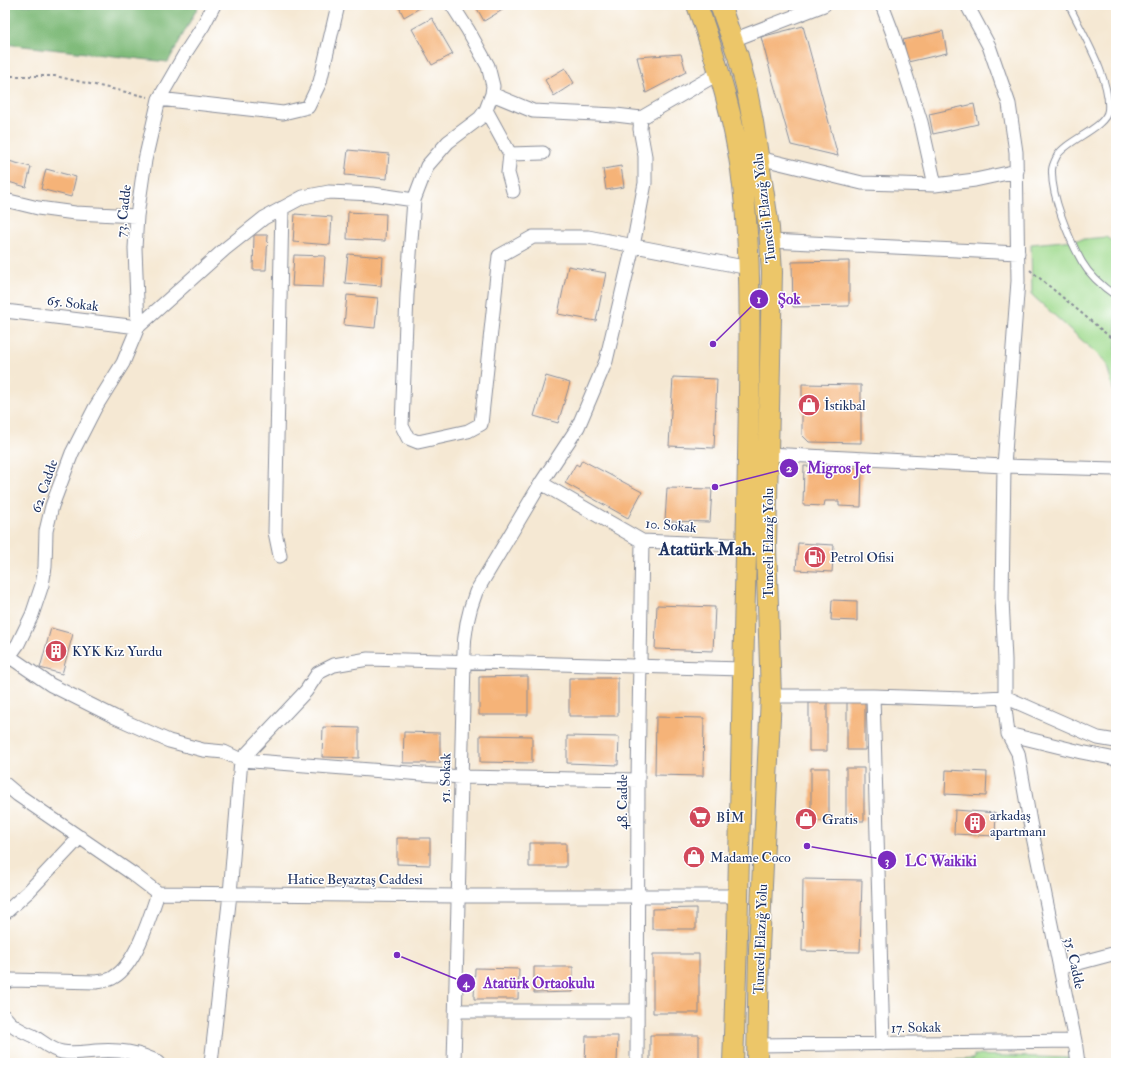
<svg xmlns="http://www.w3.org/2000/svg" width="1121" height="1068" viewBox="0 0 1121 1068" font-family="'IM FELL Double Pica',serif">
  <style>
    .green { fill: #a0db8f; stroke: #5e8576 }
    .forest { fill: #80bb7a; stroke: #4e756c }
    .building { fill: #f5b378 }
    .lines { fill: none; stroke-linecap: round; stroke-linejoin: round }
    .service-casing { stroke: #888c98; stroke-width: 8 }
    .minor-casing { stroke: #888c98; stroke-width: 15 }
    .primary-casing { stroke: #888c98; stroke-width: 22 }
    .path { stroke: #888c98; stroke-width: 2; stroke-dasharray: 3 3; stroke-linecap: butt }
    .service { stroke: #fff; stroke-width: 6 }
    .minor { stroke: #fff; stroke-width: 13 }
    .primary { stroke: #ecc669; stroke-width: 20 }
    .labels { text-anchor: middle; stroke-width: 3; stroke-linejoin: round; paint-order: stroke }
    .street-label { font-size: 14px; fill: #1b2f5e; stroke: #fff }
    .poi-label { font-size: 14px; fill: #1b2f5e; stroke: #fff; text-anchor: start }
    .district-label { font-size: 18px; font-weight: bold; fill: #1b2f5e; stroke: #fff }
    .leader { fill: none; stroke: #7b2cbf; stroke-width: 1.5 }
    .callout-dot { fill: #7b2cbf; stroke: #fff; stroke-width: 1.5 }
    .mark-label { font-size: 12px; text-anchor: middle; font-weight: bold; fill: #fff }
    .callout-label { font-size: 15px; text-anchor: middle; font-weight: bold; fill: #7b2cbf; stroke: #fff; stroke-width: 3; stroke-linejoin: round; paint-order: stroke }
  </style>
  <rect width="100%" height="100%" fill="#fff"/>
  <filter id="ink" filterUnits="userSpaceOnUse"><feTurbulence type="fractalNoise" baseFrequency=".025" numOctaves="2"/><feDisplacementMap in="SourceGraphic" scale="8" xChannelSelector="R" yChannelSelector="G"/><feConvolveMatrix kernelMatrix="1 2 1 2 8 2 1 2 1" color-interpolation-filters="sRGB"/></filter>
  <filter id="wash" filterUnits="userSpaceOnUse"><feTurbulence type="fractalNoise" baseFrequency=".012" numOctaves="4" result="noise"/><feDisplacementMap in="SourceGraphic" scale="16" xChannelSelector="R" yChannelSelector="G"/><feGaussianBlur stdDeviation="0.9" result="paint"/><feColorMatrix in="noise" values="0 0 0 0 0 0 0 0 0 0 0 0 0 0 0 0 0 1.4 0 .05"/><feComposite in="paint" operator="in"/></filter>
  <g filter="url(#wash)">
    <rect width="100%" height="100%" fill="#f5e8d3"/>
    <path class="green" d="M1106,237L1116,244V401L1106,362L1032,295L1031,244Z
      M974,1055L1069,1058L1070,1063H896L974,1059Z"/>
    <path class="forest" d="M5,5H199L168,62L5,44Z"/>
    <g id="blocks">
      <path class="building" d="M398,5H425L404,17Z
        M475,5H502L504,9L484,21Z
        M432,18L453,54L432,65L412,29Z
        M803,26L813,63L838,156L791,145L771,74L761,37Z
        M943,31L947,53L908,62L903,40Z
        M681,54L686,72L646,93L637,57Z
        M565,68L574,83L554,96L545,80Z
        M974,104L978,124L933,134L929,114Z
        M348,150L389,154L387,179L345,175Z
        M5,160L31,167L26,187L5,181Z
        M621,166L624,187L606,190L603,169Z
        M46,169L76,177L71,197L41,189Z
        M348,212L386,214L385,241L347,239Z
        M295,214L332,217L330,245L293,242Z
        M254,235H268L266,270H253Z
        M348,254L383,257L381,286L345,283Z
        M294,255L325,256L323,287L292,286Z
        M849,261V306L793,307L792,262Z
        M568,266L606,273L596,321L558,314Z
        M347,295L378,298L375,328L344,325Z
        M546,376L570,383L558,423L534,416Z
        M673,377L717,379L714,448L669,446Z
        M802,384L861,385V443L809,442L802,435Z
        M582,460L642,492L628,518L565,483L576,464L579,466Z
        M804,466L862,468L861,507L839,506V501H825L824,506L803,505Z
        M667,488L712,489L710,522L665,521Z
        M798,543L834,545L832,572L796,570Z
        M832,600L857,601V621L831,620Z
        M657,605L715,607L713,651L655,649Z
        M51,628L73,634L62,674L40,668Z
        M528,676V715H479V677Z
        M569,678H618V716H569Z
        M847,697H865V750H847Z
        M809,698H827V751H809Z
        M656,717L704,718L703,776L655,775Z
        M323,727L359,728V758L322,757Z
        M404,732L440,733V763H403Z
        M480,735L532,736V763L480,762Z
        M567,736L619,737L618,765L567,763Z
        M811,768H829V821H811Z
        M846,768H864V821H846Z
        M946,770L987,772L986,796L945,794Z
        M955,810L996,813L995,836L954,834Z
        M397,838H430V865L397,864Z
        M529,843H566V867H529Z
        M803,879L862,880L860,952L802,951Z
        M696,908V929H652V909Z
        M653,954H699V1013H653Z
        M534,967H573V992L534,993Z
        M475,968L519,969L518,999H474Z
        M650,1035H699V1063H650Z
        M586,1036H618L617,1063H585Z"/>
    </g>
  </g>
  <g filter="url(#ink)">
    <use href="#blocks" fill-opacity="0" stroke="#888c98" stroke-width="1"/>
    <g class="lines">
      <g class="service-casing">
        <path id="service" d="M1069,5C1082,33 1111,79 1108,110C1106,128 1066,140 1057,156C1055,160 1052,166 1052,170C1051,196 1069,239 1082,262C1090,276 1103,287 1116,296"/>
      </g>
      <g class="minor-casing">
        <path id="minor" d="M452,5L468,30L488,66L493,86L492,94L486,110L480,118L448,142L427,166L414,200L407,295L402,426L408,438L418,442L468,431L481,424L499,256L533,237H588L749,268
          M882,5L893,34L921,122L935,185
          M967,5L989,46L1009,104L1016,152L1018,281L1004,466L1002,599L1005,660V708L1008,734L1018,753L1030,822L1075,1041L1078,1063
          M733,40L824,5
          M492,94L533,111L616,115L641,118L719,73
          M159,99L283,113L308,107L320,82L338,5
          M486,110L510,154L508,173L513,191
          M510,154L543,153
          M759,158L862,183L935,185L975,180L1017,171
          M5,200L38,208L75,213L137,216
          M770,241L1018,253
          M5,311L138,327
          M138,327L225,249L264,218L303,197L329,192L373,194L414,200
          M768,454L1004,466L1116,469
          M541,483L642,541L754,546
          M280,556L275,532L282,208
          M10,657L51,685L115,717L169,741L203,750L224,752L241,760L461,777L638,780
          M5,662L18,644L32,615L42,585L45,567L46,531L52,506L72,453L95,408L123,363L138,327L135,248L137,216L145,160L159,99L186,52L203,26L214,5
          M771,696H873L965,699L1005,697L1098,738L1116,741
          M873,696L883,1044
          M1008,734L1081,752L1116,759
          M5,784L18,795L133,874L158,893L458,896H739
          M5,913L28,892L80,837
          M1060,968L1116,953
          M5,983L11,980L96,982C102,981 109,981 114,977C136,964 150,917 158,893
          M456,1011H637
          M5,1017C12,1027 22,1031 33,1036C43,1042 51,1050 62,1052C73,1054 85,1052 96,1051C117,1049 141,1052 159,1063
          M757,1045L1075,1041
          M211,1063L230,894L241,760L306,691L318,673L334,665L368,659L743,669
          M454,1063L464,662C463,637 467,615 476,592L541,483L578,427L606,361L633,246L645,183V156L640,129L641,118
          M637,1063L638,780L642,541"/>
      </g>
      <g class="primary-casing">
        <path id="primary" d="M697,5C716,58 733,114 741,170C751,244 750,320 749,395C748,461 747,526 745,592C741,749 739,906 733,1063
          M720,5L738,56L746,86L753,122L769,228L772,272L766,545L771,696L759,949L757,1063"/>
      </g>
      <path class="path" d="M5,76H55L148,97
        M1030,270L1116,342"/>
      <use href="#service" class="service"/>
      <use href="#minor" class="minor"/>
      <use href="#primary" class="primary"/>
    </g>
  </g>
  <defs>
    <g id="shop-disc" transform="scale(1.15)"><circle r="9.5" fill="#d1495b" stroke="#fff"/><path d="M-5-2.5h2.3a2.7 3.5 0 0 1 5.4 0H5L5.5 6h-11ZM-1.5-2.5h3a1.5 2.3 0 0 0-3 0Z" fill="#fff"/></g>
    <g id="fuel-disc" transform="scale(1.15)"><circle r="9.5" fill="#d1495b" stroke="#fff"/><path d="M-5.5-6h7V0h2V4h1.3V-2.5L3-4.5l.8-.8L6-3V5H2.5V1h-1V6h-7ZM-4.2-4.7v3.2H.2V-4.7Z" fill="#fff"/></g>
    <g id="building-disc" transform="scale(1.15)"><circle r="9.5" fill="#d1495b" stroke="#fff"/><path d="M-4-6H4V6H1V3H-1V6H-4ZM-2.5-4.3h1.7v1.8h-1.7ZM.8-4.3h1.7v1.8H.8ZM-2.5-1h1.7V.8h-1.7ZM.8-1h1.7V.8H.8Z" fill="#fff"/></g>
    <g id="supermarket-disc" transform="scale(1.15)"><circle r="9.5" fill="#d1495b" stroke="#fff"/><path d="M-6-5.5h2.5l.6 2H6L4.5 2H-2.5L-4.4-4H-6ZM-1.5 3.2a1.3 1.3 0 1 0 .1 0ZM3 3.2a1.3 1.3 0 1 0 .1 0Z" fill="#fff"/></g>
  </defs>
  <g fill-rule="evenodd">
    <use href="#shop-disc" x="809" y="405"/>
    <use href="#fuel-disc" x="815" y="557"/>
    <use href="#building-disc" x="56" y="651"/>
    <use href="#supermarket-disc" x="700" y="817"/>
    <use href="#shop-disc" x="806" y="819"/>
    <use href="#building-disc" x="975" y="823"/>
    <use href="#shop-disc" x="694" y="857"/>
  </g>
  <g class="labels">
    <g class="street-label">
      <text transform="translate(764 208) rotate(-97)" y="5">Tunceli Elazığ Yolu</text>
      <text transform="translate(123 211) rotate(-84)" y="5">73. Cadde</text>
      <text transform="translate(73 303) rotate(7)" y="5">65. Sokak</text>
      <text transform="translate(44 486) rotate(-71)" y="5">62. Cadde</text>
      <text transform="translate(671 525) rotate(5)" y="5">10. Sokak</text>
      <text transform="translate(768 543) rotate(-90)" y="5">Tunceli Elazığ Yolu</text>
      <text transform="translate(445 778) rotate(-89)" y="5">51. Sokak</text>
      <text transform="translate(622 802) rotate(-90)" y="5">48. Cadde</text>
      <text x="355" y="884">Hatice Beyaztaş Caddesi</text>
      <text transform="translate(760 939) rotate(-88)" y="5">Tunceli Elazığ Yolu</text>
      <text transform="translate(1075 963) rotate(78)" y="5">35. Cadde</text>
      <text transform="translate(916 1027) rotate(-1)" y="5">17. Sokak</text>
    </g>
    <g class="poi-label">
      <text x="824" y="410">İstikbal</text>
      <text x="830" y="562">Petrol Ofisi</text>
      <text x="72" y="656">KYK Kız Yurdu</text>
      <text x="990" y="820">arkadaş<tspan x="990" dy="16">apartmanı</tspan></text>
      <text x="716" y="822">BİM</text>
      <text x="822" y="824">Gratis</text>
      <text x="710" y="862">Madame Coco</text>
    </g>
    <g class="district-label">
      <text x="707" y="555">Atatürk Mah.</text>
    </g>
  </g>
  <path class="leader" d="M713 344L759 299M715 487L789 468M807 846L887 860M397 955L466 983"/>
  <g class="callout-dot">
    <circle cx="713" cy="344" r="4"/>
    <circle cx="715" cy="487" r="4"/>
    <circle cx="807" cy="846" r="4"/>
    <circle cx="397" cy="955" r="4"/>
    <circle cx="759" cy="299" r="10"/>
    <circle cx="789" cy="468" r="10"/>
    <circle cx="887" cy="860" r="10"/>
    <circle cx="466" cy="983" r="10"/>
  </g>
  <g class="mark-label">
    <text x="759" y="303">1</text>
    <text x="789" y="472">2</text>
    <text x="887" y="865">3</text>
    <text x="466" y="987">4</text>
  </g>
  <g class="callout-label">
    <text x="789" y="304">Şok</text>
    <text x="839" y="473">Migros Jet</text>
    <text x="941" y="866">LC Waikiki</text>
    <text x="539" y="988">Atatürk Ortaokulu</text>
  </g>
  <rect width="1121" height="1068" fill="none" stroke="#fff" stroke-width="20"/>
</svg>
